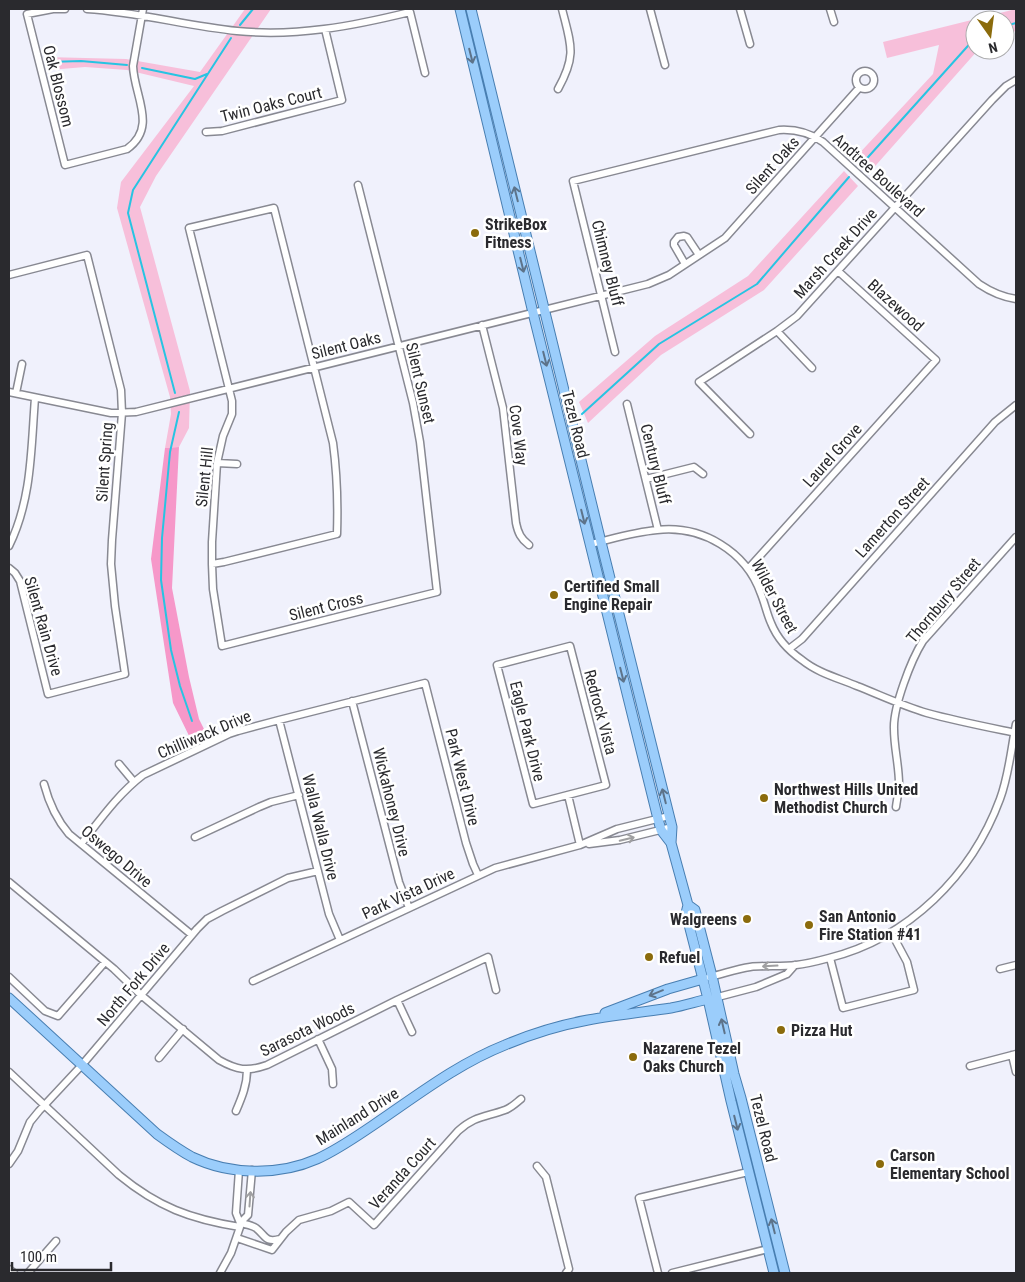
<svg xmlns="http://www.w3.org/2000/svg" width="1025" height="1282" viewBox="0 0 1025 1282" font-family="'Roboto Condensed',sans-serif">
  <style>
    .green { fill: #f7bfda }
    .forest { fill: #f698c9 }
    .lines { fill: none; stroke-linecap: round; stroke-linejoin: round }
    .stream { stroke: #27c4e2; stroke-width: 2 }
    .minor-casing { stroke: #888992; stroke-width: 9 }
    .major-casing { stroke: #487eb1; stroke-width: 11 }
    .minor { stroke: #fff; stroke-width: 6 }
    .major { stroke: #9bcdfb; stroke-width: 9 }
    .oneway { stroke: #5d738a }
    .oneway2 { stroke: #9f9fa1 }
    .poi-dot { fill: #8b6b0c; stroke: #fff; stroke-width: 2 }
    .labels { text-anchor: middle; stroke-width: 5; stroke-linejoin: round; paint-order: stroke }
    .street-label { font-size: 16px; fill: #2a2a2e; stroke: #fff }
    .poi-label { font-size: 16px; font-weight: bold; fill: #2a2a2e; stroke: #fff; text-anchor: start }
  </style>
  <rect width="100%" height="100%" fill="#f0f1fc"/>
  <path class="green" d="M245,9H271L156,176L140,207L190,391L189,428L179,447L165,448L171,414L170,397L117,208L121,182L194,86L127,70L85,67L49,70L45,57L126,59L200,72Z
    M1016,9V31L1005,34V20H975V50H978L869,173L854,159L933,74L939,45L887,58L883,42Z
    M844,171L858,186L764,290L661,355L588,423L579,402L655,336L748,276Z"/>
  <path class="forest" d="M179,447L172,588L189,677L199,719L209,739L194,746L173,703L151,559L165,448Z"/>
  <g class="lines">
    <path class="stream" d="M240,25L253,9
      M1005,26L1016,23
      M48,62L81,61L127,65
      M142,68L195,79L207,74
      M861,165L975,38
      M175,393L128,213L133,190L231,38
      M179,412L170,452L162,538L161,580L171,650L180,686L192,721
      M582,414L659,344L757,284L849,177"/>
    <g class="minor-casing">
      <path id="minor" d="M65,9H53L27,14L65,165L127,149C158,127 134,96 133,66L143,9
        M87,9C138,12 187,26 237,31C296,37 353,26 410,12L425,73
        M650,9L665,65
        M740,9L750,44
        M830,9L834,22
        M856 80a9 9 0 1 1 18 0a9 9 0 1 1-18 0Z
        M558,89C577,55 571,45 562,9
        M206,132L222,131L342,100L325,29
        M685,264L674,245V242L678,237L684,236L687,237L699,255
        M9,275L87,255L121,390L122,413L112,540L111,564L115,606L125,674L48,694L20,581L15,573L9,568
        M482,325L503,408L516,523C518,533 521,539 529,545
        M777,331L812,368
        M615,352L573,181L779,130C795,129 810,133 823,142L979,284C991,292 1002,297 1016,299
        M9,392L111,413L136,412L648,284L669,275L725,238L859,88
        M16,393L22,364
        M627,404L658,530
        M750,434L699,382L777,331L797,316L992,100L1006,86L1016,80
        M217,463L237,464
        M646,479L694,467L703,474
        M590,544C612,539 634,532 657,530C702,525 746,551 761,594C765,604 767,614 771,623C777,638 789,651 802,660C818,673 838,678 857,686C880,695 903,706 927,713C956,721 987,727 1016,733
        M9,546C32,499 31,449 35,398
        M212,564L224,562L337,534C338,503 337,473 333,443L274,208L189,228L232,401V414L223,436L217,463L212,542V564L213,589L222,646L437,592L420,442L413,403L358,185
        M748,569L936,360L838,271
        M570,646L606,785L533,804L497,665Z
        M789,649L802,639L995,422L1016,405
        M352,701L399,882L409,908
        M279,720L329,914L340,940
        M119,764L134,782
        M44,784C49,803 56,819 69,834L192,935
        M568,795L580,845
        M896,807C897,799 899,791 899,784C899,765 894,748 894,729C893,707 911,660 923,641L1016,537
        M195,837L259,807L271,802L299,795
        M81,844C100,820 118,794 143,775L229,734L238,731L279,720L425,683L466,843L473,864L478,875
        M589,844L620,840L672,827
        M9,882L114,969L141,995L219,1060C237,1070 247,1072 267,1065L397,1000L488,957L496,990
        M830,958L843,1008L914,990L907,962L891,932
        M1000,969L1016,965
        M9,977L45,1011L58,1016L105,962
        M709,977C723,974 736,969 750,967C765,965 781,967 796,965C807,964 818,961 829,958C909,938 972,875 1000,799C1009,775 1011,749 1016,724
        M253,981L495,868L580,845L617,829L669,816
        M714,998L756,987L787,974L795,965
        M397,1000L412,1032
        M318,1039L332,1069L333,1084
        M1012,1055L1016,1072
        M159,1058L183,1029
        M970,1066L1016,1054
        M9,1072L119,1175C158,1207 190,1219 240,1227
        M236,1111C242,1097 247,1085 247,1070
        M9,1164L18,1151L30,1122L39,1111L82,1065L197,929L207,919L222,911L288,878L318,871
        M537,1166L546,1177L569,1269L566,1273
        M240,1223L248,1215L252,1170
        M240,1223C246,1224 251,1225 256,1228C266,1236 265,1243 280,1239
        M237,1238L272,1250L286,1232L299,1220L331,1211L349,1202L374,1225L458,1131C474,1116 486,1117 505,1110C511,1108 516,1103 521,1099
        M9,1269L14,1273
        M28,1273L56,1241
        M220,1273L231,1253L240,1227V1223L236,1213L239,1170
        M658,1273L639,1198L748,1172
        M672,1273L768,1249"/>
    </g>
    <g class="major-casing">
      <path id="major" d="M460,9L535,321L658,819L661,830L671,843
        M471,9L601,542L672,827L671,843L688,905L686,913L708,999L731,1101L774,1273
        M688,905L695,910L712,976L734,1074L741,1098L785,1273
        M9,998L157,1134C168,1142 179,1150 192,1157C229,1175 279,1176 317,1159C337,1150 354,1138 372,1126C415,1097 457,1064 505,1045C531,1034 560,1025 588,1020C616,1015 643,1012 671,1008C683,1006 695,1002 708,999
        M605,1013L668,989L703,979"/>
    </g>
    <use href="#minor" class="minor"/>
    <use href="#major" class="major"/>
  </g>
  <defs><path id="oneway-shaft" d="M-6 0H5M1.5-3L5.5 0L1.5 3" fill="none" stroke-width="1.6" stroke-linecap="round" stroke-linejoin="round" transform="scale(1.25)"/></defs>
  <g class="oneway">
    <use href="#oneway-shaft" transform="translate(471 56) rotate(76)"/>
    <use href="#oneway-shaft" transform="translate(516 194) rotate(-104)"/>
    <use href="#oneway-shaft" transform="translate(522 265) rotate(76)"/>
    <use href="#oneway-shaft" transform="translate(545 359) rotate(76)"/>
    <use href="#oneway-shaft" transform="translate(583 517) rotate(76)"/>
    <use href="#oneway-shaft" transform="translate(622 675) rotate(76)"/>
    <use href="#oneway-shaft" transform="translate(664 796) rotate(-104)"/>
    <use href="#oneway-shaft" transform="translate(656 993) rotate(158)"/>
    <use href="#oneway-shaft" transform="translate(723 1026) rotate(-103)"/>
    <use href="#oneway-shaft" transform="translate(736 1123) rotate(76)"/>
    <use href="#oneway-shaft" transform="translate(773 1226) rotate(-104)"/>
  </g>
  <g class="oneway2">
    <use href="#oneway-shaft" transform="translate(627 839) rotate(-13)"/>
    <use href="#oneway-shaft" transform="translate(770 966) rotate(177)"/>
    <use href="#oneway-shaft" transform="translate(250 1199) rotate(-86)"/>
  </g>
  <g class="poi-dot">
    <circle cx="475" cy="233" r="5"/>
    <circle cx="554" cy="595" r="5"/>
    <circle cx="764" cy="798" r="5"/>
    <circle cx="747" cy="919" r="5"/>
    <circle cx="809" cy="925" r="5"/>
    <circle cx="649" cy="957" r="5"/>
    <circle cx="781" cy="1030" r="5"/>
    <circle cx="633" cy="1057" r="5"/>
    <circle cx="880" cy="1164" r="5"/>
  </g>
  <g class="labels">
    <g class="street-label">
      <text transform="translate(59 86) rotate(76)" y="6">Oak Blossom</text>
      <text transform="translate(271 104) rotate(-14)" y="6">Twin Oaks Court</text>
      <text transform="translate(772 165) rotate(-48)" y="6">Silent Oaks</text>
      <text transform="translate(879 175) rotate(42)" y="6">Andtree Boulevard</text>
      <text transform="translate(835 253) rotate(-48)" y="6">Marsh Creek Drive</text>
      <text transform="translate(608 263) rotate(76)" y="6">Chimney Bluff</text>
      <text transform="translate(896 305) rotate(42)" y="6">Blazewood</text>
      <text transform="translate(346 345) rotate(-14)" y="6">Silent Oaks</text>
      <text transform="translate(421 383) rotate(77)" y="6">Silent Sunset</text>
      <text transform="translate(576 424) rotate(76)" y="6">Tezel Road</text>
      <text transform="translate(519 435) rotate(83)" y="6">Cove Way</text>
      <text transform="translate(832 455) rotate(-48)" y="6">Laurel Grove</text>
      <text transform="translate(104 462) rotate(-86)" y="6">Silent Spring</text>
      <text transform="translate(656 464) rotate(76)" y="6">Century Bluff</text>
      <text transform="translate(204 477) rotate(-84)" y="6">Silent Hill</text>
      <text transform="translate(892 517) rotate(-48)" y="6">Lamerton Street</text>
      <text transform="translate(775 596) rotate(62)" y="6">Wilder Street</text>
      <text transform="translate(943 600) rotate(-50)" y="6">Thornbury Street</text>
      <text transform="translate(326 606) rotate(-14)" y="6">Silent Cross</text>
      <text transform="translate(44 626) rotate(74)" y="6">Silent Rain Drive</text>
      <text transform="translate(601 712) rotate(75)" y="6">Redrock Vista</text>
      <text transform="translate(528 731) rotate(76)" y="6">Eagle Park Drive</text>
      <text transform="translate(204 734) rotate(-23)" y="6">Chilliwack Drive</text>
      <text transform="translate(463 777) rotate(76)" y="6">Park West Drive</text>
      <text transform="translate(392 802) rotate(76)" y="6">Wickahoney Drive</text>
      <text transform="translate(321 827) rotate(76)" y="6">Walla Walla Drive</text>
      <text transform="translate(117 856) rotate(40)" y="6">Oswego Drive</text>
      <text transform="translate(408 893) rotate(-25)" y="6">Park Vista Drive</text>
      <text transform="translate(133 984) rotate(-50)" y="6">North Fork Drive</text>
      <text transform="translate(307 1029) rotate(-26)" y="6">Sarasota Woods</text>
      <text transform="translate(357 1116) rotate(-32)" y="6">Mainland Drive</text>
      <text transform="translate(764 1128) rotate(76)" y="6">Tezel Road</text>
      <text transform="translate(402 1173) rotate(-48)" y="6">Veranda Court</text>
    </g>
    <g class="poi-label">
      <text x="485" y="230">StrikeBox<tspan x="485" dy="18">Fitness</tspan></text>
      <text x="564" y="592">Certified Small<tspan x="564" dy="18">Engine Repair</tspan></text>
      <text x="774" y="795">Northwest Hills United<tspan x="774" dy="18">Methodist Church</tspan></text>
      <text x="819" y="922">San Antonio<tspan x="819" dy="18">Fire Station #41</tspan></text>
      <text x="737" y="925" text-anchor="end">Walgreens</text>
      <text x="659" y="963">Refuel</text>
      <text x="791" y="1036">Pizza Hut</text>
      <text x="643" y="1054">Nazarene Tezel<tspan x="643" dy="18">Oaks Church</tspan></text>
      <text x="890" y="1161">Carson<tspan x="890" dy="18">Elementary School</tspan></text>
    </g>
  </g>
  <rect width="1025" height="1282" fill="none" stroke="#2a2a2e" stroke-width="20"/>
  <g transform="translate(990 35) rotate(166)"><circle r="24" fill="#ffffff" stroke="#aaaaab"/>
  <path d="M0-4L9 19L0 12L-9 19Z" fill="#8b6b0c"/>
  <text y="-8" font-size="14" font-weight="bold" text-anchor="middle" fill="#2a2a2e">N</text>
  </g>
  <path d="M12 1262v8h99v-8" fill="none" stroke="#2a2a2e" stroke-width="2.5"/>
  <text x="20" y="1262" font-size="15" fill="#2a2a2e" stroke="#ffffff" stroke-width="4" paint-order="stroke">100 m</text>
</svg>
